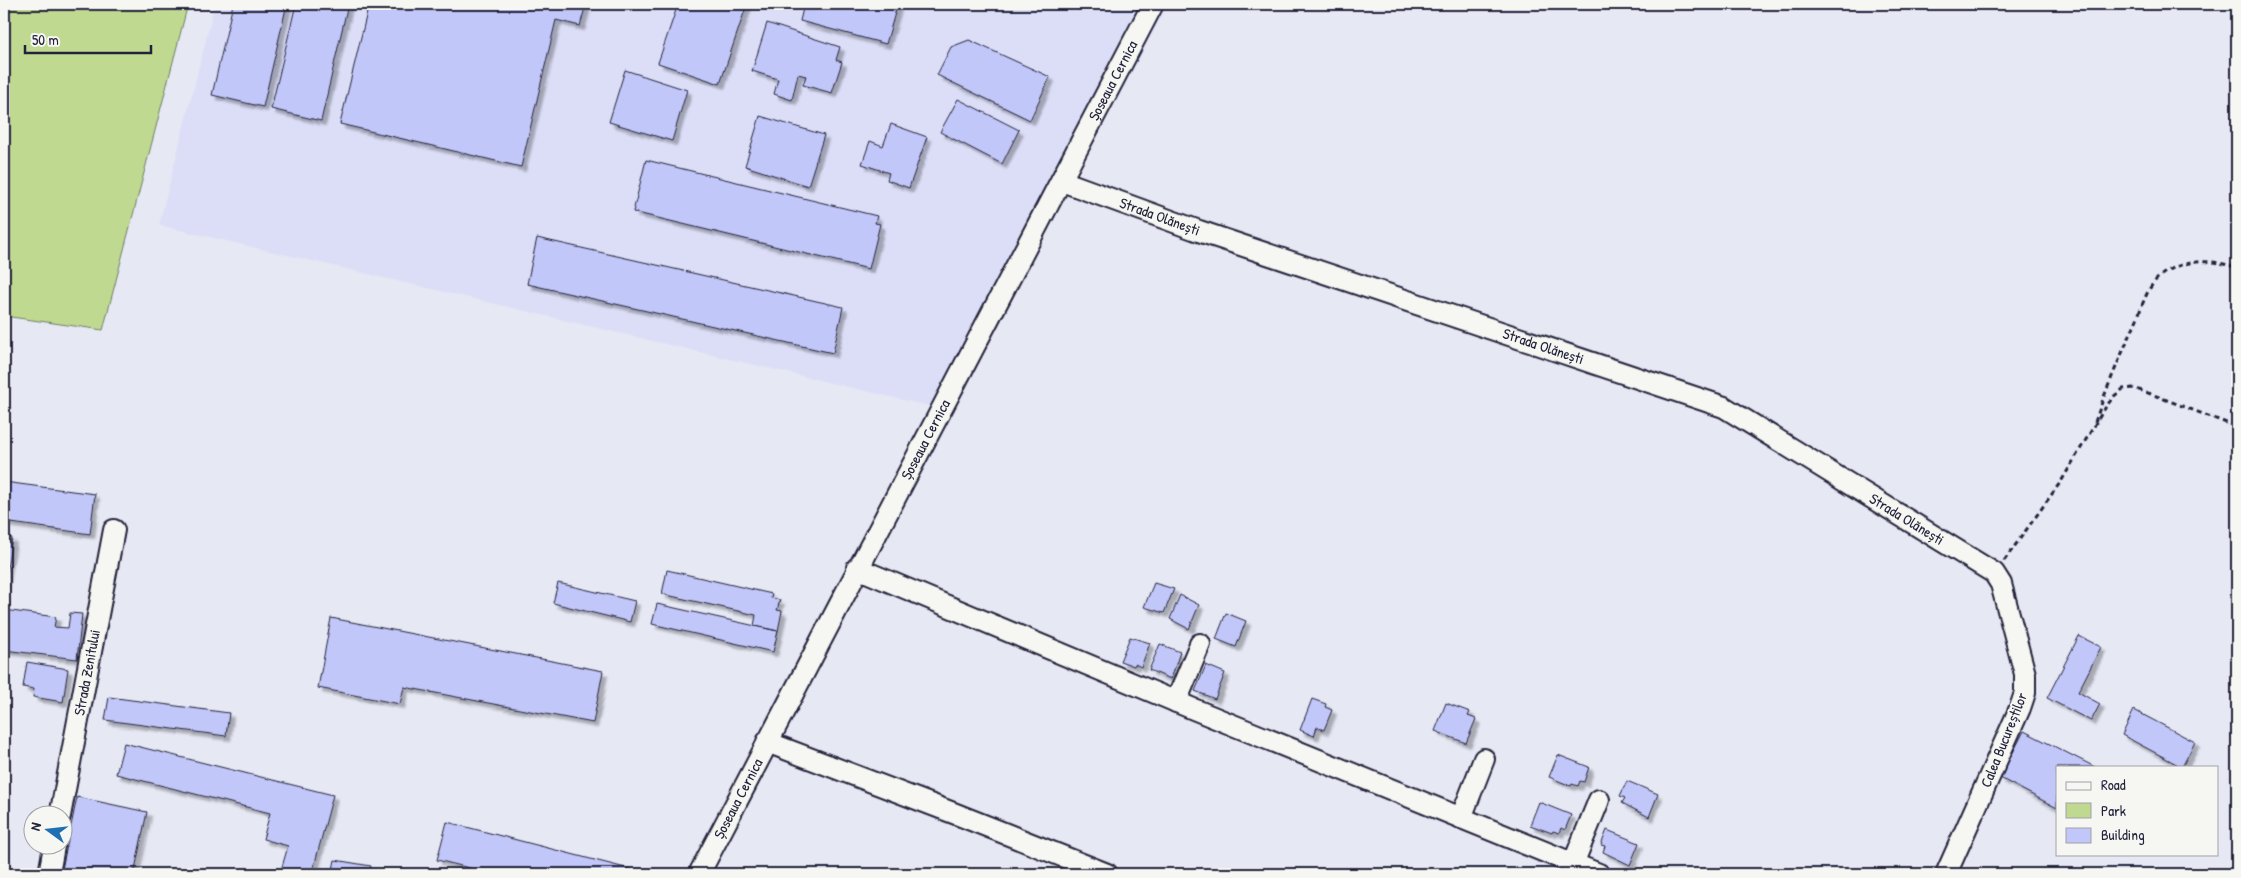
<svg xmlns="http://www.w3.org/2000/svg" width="2241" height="878" viewBox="0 0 2241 878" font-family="'Patrick Hand',sans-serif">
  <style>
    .built { fill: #dbdef6 }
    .green { fill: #bfd990; stroke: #707e66 }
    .building { fill: #c2c7f9; stroke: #22223b; filter: url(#shadow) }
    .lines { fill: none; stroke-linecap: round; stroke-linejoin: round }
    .minor-casing { stroke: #22223b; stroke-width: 24 }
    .path { stroke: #22223b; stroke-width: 3; stroke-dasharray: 5 4; stroke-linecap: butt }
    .minor { stroke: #f6f6f2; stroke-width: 20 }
    .labels { text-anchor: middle; stroke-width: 4; stroke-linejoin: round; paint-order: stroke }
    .street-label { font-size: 15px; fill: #22223b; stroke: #f6f6f2 }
  </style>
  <defs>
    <filter id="shadow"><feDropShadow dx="4.5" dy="4.5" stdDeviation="1" flood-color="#0004"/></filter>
  </defs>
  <rect width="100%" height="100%" fill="#e6e8f4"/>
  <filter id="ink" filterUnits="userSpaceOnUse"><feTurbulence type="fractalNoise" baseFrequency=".02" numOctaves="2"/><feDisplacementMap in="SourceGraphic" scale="10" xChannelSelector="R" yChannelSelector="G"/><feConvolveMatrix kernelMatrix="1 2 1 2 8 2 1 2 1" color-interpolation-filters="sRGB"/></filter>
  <g filter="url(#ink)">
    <path class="built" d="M215,4H1168L951,411L159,225Z"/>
    <path class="green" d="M4,4H188L103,330L4,316Z"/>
    <path class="building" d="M233,4H287L263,107L212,95Z
      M296,4H348L321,121L271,109Z
      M369,4H586L580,26L556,20L521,167L340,124Z
      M678,4H747L720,84L658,63Z
      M804,4H890L897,6L886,44L800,21Z
      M767,23L840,47L836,60L842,62L832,93L803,85L806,76L798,74L792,100L774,94L778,79L752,71Z
      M969,40L1050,77L1030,120L937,75L951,47Z
      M625,70L687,90L672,141L609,122Z
      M958,99L1019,130L1002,164L940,132Z
      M760,116L824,135L808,186L745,166Z
      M891,124L927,137L909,188L887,180L889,173L862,164L870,141L883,146Z
      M646,160L877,216L875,223L880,224L869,269L633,212Z
      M537,238L843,307L833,353L527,284Z
      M4,482L95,494L90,534L4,522Z
      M4,537L12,538L4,589Z
      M667,570L772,594L771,598L780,600L777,610L782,611L778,631L754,626L756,615L662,594Z
      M558,583L635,601L630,622L553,603Z
      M1154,583L1174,589L1164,613L1144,607Z
      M1180,595L1199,605L1189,629L1170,619Z
      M657,604L778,631L773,652L652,624Z
      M4,610L56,617L54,627L68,628L70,613L82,614L77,659L4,650Z
      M1226,613L1246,621L1236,647L1216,639Z
      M331,618L603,671L593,723L404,687L400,704L318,688Z
      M2079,636L2101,647L2078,692L2100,704L2091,721L2047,698Z
      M1130,637L1150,643L1141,667L1135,664L1134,666L1120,661Z
      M1160,644L1180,652L1171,679L1149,670Z
      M27,662L68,669L63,702L33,697L34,689L23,687Z
      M1206,665L1225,673L1215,699L1195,691Z
      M109,697L229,713L226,736L105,720Z
      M1312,699L1326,704L1325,707L1332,710L1324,730L1317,727L1314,736L1300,730Z
      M1446,703L1470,712L1468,716L1476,719L1466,743L1435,731Z
      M2134,710L2195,742L2182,767L2122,735Z
      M2024,731L2095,767H2057V808L2000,778Z
      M124,743L333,795L312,874H280L288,846L263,839L270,813L116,774Z
      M1558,755L1589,767L1584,782L1580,781L1578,786L1572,784L1571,786L1549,777Z
      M1627,781L1658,794L1649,817L1622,803L1625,798L1620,796Z
      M77,797L147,812L134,874H61Z
      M1539,802L1571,815L1565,830L1561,828L1559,833L1553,831L1552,833L1530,825Z
      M447,822L641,872V874H494L437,860Z
      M1607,830L1639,843L1630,865L1603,852L1605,846L1601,845Z
      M335,860L371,866L369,874H332Z"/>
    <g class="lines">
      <g class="minor-casing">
        <g id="minor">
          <path id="s1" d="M1062,181L1199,231L1724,407L1994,573L2001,584L2025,674V693L2020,708L1946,874"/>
          <path d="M857,568L1191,708L1599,874"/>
          <path d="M1176,702L1200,644"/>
          <path d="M767,742L956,814L1107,874"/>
          <path id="s2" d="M60,816L114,530"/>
          <path d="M1461,818L1484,759"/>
          <path d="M1573,864L1599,800"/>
          <path d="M49,874L54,846"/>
          <path id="s3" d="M699,874L1153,4"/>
        </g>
      </g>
      <path class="path" d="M2095,422C2107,386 2122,353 2137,319C2142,306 2147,288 2158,278C2179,259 2212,258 2237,268
        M2004,561L2062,480L2103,411L2113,397L2123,389L2133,388L2151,394L2237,427"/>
      <use href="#minor" class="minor"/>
    </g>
  </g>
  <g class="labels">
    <g class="street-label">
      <text dy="5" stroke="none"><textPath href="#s3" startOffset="895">Șoseaua Cernica</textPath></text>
      <text dy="5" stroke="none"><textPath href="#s1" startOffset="104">Strada Olănești</textPath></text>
      <text dy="5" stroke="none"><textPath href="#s1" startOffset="509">Strada Olănești</textPath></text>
      <text dy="5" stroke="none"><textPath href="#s3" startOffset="490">Șoseaua Cernica</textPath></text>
      <text dy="5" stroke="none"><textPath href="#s1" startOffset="914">Strada Olănești</textPath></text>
      <text dy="5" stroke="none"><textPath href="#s2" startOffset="146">Strada Zenitului</textPath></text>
      <text transform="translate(2004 740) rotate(-68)" y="5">Calea Bucureștilor</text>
      <text dy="5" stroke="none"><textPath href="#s3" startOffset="85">Șoseaua Cernica</textPath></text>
    </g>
  </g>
  <rect width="2241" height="878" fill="none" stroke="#f6f6f2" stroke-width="20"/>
  <rect x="10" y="10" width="2221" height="858" fill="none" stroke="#22223b" stroke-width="2" filter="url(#ink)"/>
  <rect x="2056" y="766" width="162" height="90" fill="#f6f6f2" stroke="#a1a1a9"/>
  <rect x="2066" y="782" width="25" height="8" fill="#f6f6f2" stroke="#a1a1a9"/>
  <text x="2101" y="790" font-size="15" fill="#22223b">Road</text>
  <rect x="2066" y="803" width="25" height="15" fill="#bfd990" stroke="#a1a1a9"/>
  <text x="2101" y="816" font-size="15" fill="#22223b">Park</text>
  <rect x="2066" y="828" width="25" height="15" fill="#c2c7f9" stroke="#a1a1a9"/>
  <text x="2101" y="840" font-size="15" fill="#22223b">Building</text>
  <g transform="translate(48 830) rotate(285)"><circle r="24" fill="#f6f6f2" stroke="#a1a1a9"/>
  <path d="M0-4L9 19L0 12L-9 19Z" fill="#1f6fb2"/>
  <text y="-8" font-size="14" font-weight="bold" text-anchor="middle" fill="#22223b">N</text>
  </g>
  <path d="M25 45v8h126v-8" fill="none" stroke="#22223b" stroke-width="2.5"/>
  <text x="32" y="45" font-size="15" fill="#22223b" stroke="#f6f6f2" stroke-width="4" paint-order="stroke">50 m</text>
</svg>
